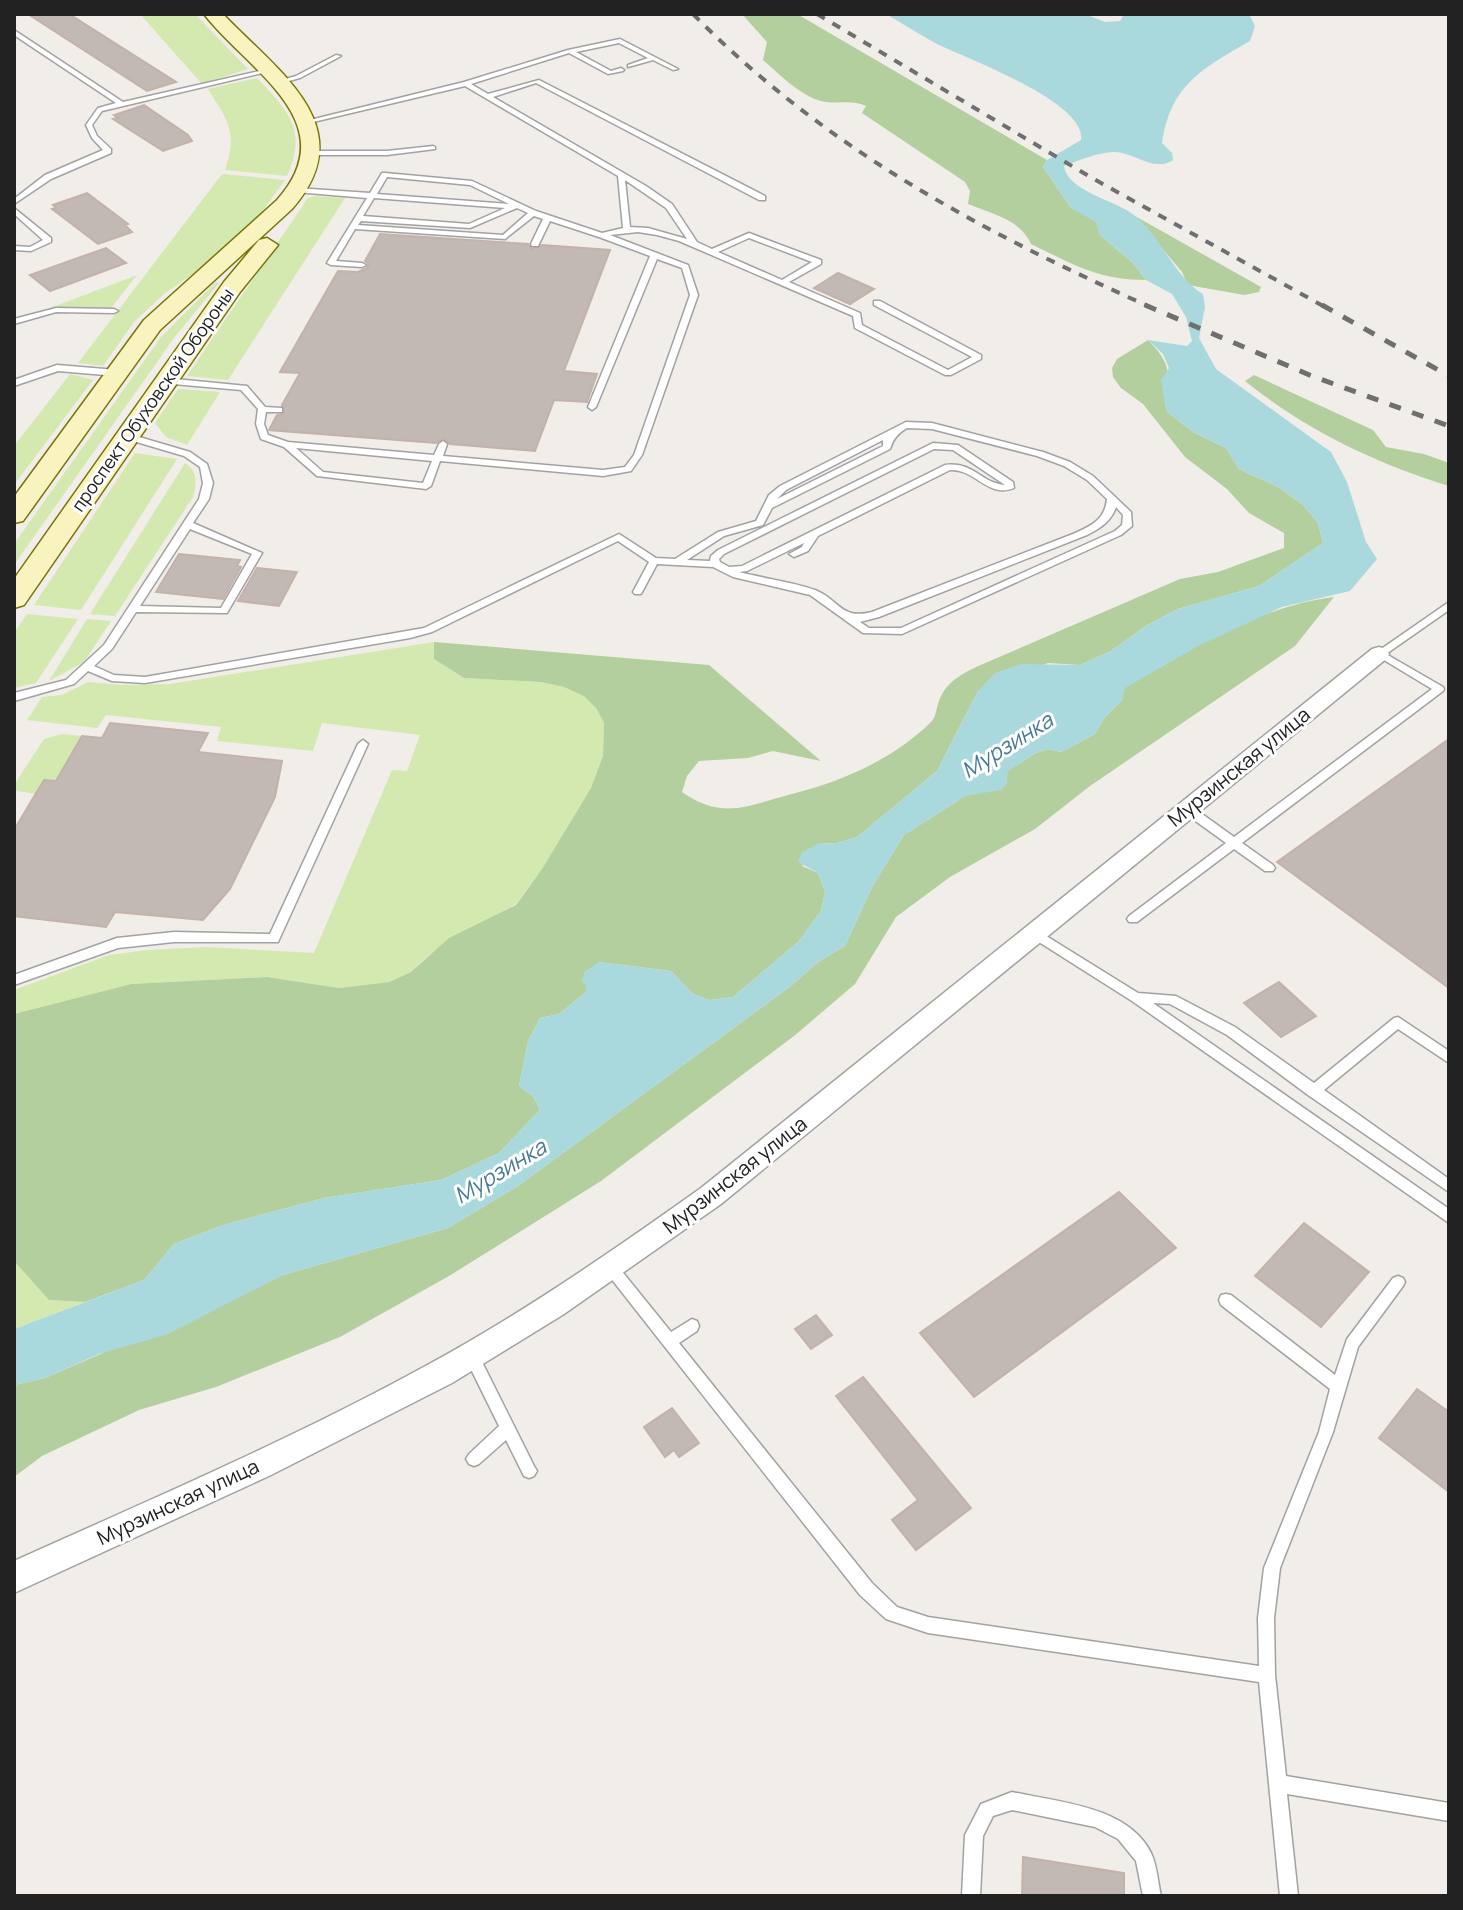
<svg xmlns="http://www.w3.org/2000/svg" width="1463" height="1910" viewBox="0 0 1463 1910" font-family="Manrope,sans-serif">
  <style>
    .grass { fill: #d4e9b0 }
    .forest { fill: #b3cf9e }
    .water { fill: #aad9dd }
    .building { fill: #c2b8b4; stroke: #c3b2aa; stroke-width: 2 }
    .lines { fill: none; stroke-linecap: round; stroke-linejoin: round }
    .lane-casing { stroke: #a2a2a2; stroke-width: 3 }
    .street-casing { stroke: #a2a2a2; stroke-width: 3 }
    .secondary-casing { stroke: #787508; stroke-width: 3 }
    .lane { fill: #fff; fill-rule: evenodd }
    .street { fill: #fff; fill-rule: evenodd }
    .secondary { fill: #f8f3bf; fill-rule: evenodd }
    .rail-far1 { stroke: #6f6f6f; stroke-width: 4; stroke-dasharray: 9 9; stroke-linecap: butt }
    .rail { stroke: #6f6f6f; stroke-width: 5; stroke-dasharray: 12 12; stroke-linecap: butt }
    .labels { text-anchor: middle; stroke-width: 6; stroke-linejoin: round; paint-order: stroke }
    .far-street-label { font-size: 18px; fill: #212121; stroke: #fff }
    .street-label { font-size: 20px; fill: #212121; stroke: #fff }
    .water-label { font-size: 22px; font-style: italic; fill: #457a98; stroke: #fff }
  </style>
  <rect width="100%" height="100%" fill="#f1ede8"/>
  <path class="grass" d="M140,14H195L248,69L202,84Z
    M257,78C288,111 308,130 287,176L225,170C238,132 228,121 208,89Z
    M222,174L285,180L254,223L223,253L164,294L134,322L103,366L78,363Z
    M315,196L345,198L228,380L187,376L308,198Z
    M137,275L111,308L53,307Z
    M216,282L219,283L174,338L14,565V544L161,337Z
    M70,374L93,380L14,485V446Z
    M178,389L220,392L187,445L166,437L155,423Z
    M135,453L177,459L81,610L34,605Z
    M185,463C198,471 197,484 193,497L115,616L90,614Z
    M27,614L78,619L36,683L14,688V633Z
    M87,619L111,621L84,662L49,681Z
    M434,642V659L464,678L541,682L564,687L584,695L596,708L604,723L603,756L591,788L542,869L516,904L429,955L411,972L389,982L339,988L267,977L131,984L14,1014V990L109,955L148,950L206,947L314,953L392,770L407,771L420,735L322,723L313,751L217,741L221,727L106,715L97,728L27,720L42,697L62,695L88,682L123,685L170,684Z
    M62,734L82,736L56,781L36,794L17,791L14,785L44,739Z
    M14,1261L49,1300L85,1302L14,1329Z"/>
  <path class="forest" d="M742,14H797L1047,160L1043,167L1071,208L1090,216L1096,222L1100,235L1133,263L1146,280C1097,280 1073,264 1031,244C1020,219 992,214 968,204L970,191L965,182L862,113L866,106C851,99 837,105 821,101C801,96 779,74 763,60L767,42Z
    M1135,216L1261,287L1259,292L1244,295L1188,285L1182,272Z
    M1148,340C1174,366 1169,377 1166,411L1193,432L1226,448L1239,469L1280,488L1303,505L1318,523L1323,543L1259,586L1178,609L1147,625L1111,651L1080,665L1048,663L978,691L937,771L857,837L837,843L817,844L802,866L818,873L825,892L821,911L799,941L733,997L710,1000L693,994L671,971L599,962L586,985V992L559,1014L540,1018L528,1041L519,1086L533,1096L540,1110L499,1153L441,1180L324,1198L223,1225L174,1244L144,1280L85,1302L49,1300L14,1261V1014L131,984L267,977L339,988L389,982L411,972L449,938L516,905L542,869L591,788L603,756L604,723L596,708L584,696L564,687L541,682L464,678L434,659V642L709,665L821,761L773,751L748,758L699,761L687,776L682,792C723,821 749,805 792,794C843,781 894,759 932,721C936,716 936,710 938,704C944,684 958,676 976,667L1180,579L1218,572L1284,548V533L1249,513L1227,489L1185,457L1143,404L1121,388L1113,377L1112,368L1117,359Z
    M1254,375L1373,430L1386,447L1424,454L1449,463V486C1375,463 1306,430 1245,381Z
    M1334,597L1295,646L1090,786L1035,829L950,877L896,917L855,984L794,1036L601,1181L449,1276L340,1337L216,1387L139,1410L42,1456L14,1477V1385L45,1378L283,1275L448,1228L518,1186L791,986L818,962L845,946L873,885L904,835L965,796L1006,785L1007,771L1036,753L1048,749L1061,752L1095,734L1105,717L1122,700L1124,688C1183,650 1265,605 1334,597Z"/>
  <path class="water" d="M886,14H1085L1105,22L1120,21L1124,14H1249L1255,26L1250,41C1203,68 1170,85 1162,143L1172,153L1173,160C1153,173 1133,151 1113,152C1096,153 1080,160 1064,166C1067,191 1115,200 1134,215C1161,236 1174,277 1203,294L1205,307L1199,338L1216,369L1331,452L1347,482L1366,542L1377,559L1350,591L1282,607L1198,646L1125,688L1122,700L1105,717L1095,734L1061,752L1048,749L1036,753L1008,771L1006,785L1001,790L965,796L904,835L873,885L845,946L818,962L791,986L518,1186L448,1228L283,1275L168,1334L99,1354L45,1378L14,1385V1329L144,1280L174,1244L223,1225L324,1198L441,1180L499,1153L540,1110L533,1096L519,1086L528,1041L540,1018L559,1014L586,992V985L582,982L584,972L599,962L671,971L693,994L710,1000L733,997L799,941L821,911L825,892L818,873L798,862L802,852L817,844L837,843L857,837L937,771L978,691L995,673L1021,664L1080,665L1111,651L1147,625L1178,609L1259,586L1323,543L1318,523L1303,505L1280,488L1239,469L1226,448L1193,432L1166,411L1161,380L1169,368L1163,354L1148,340L1187,346L1192,341L1186,317L1172,294L1146,280L1133,263L1100,235L1096,222L1071,208L1043,167L1047,160L1081,140C1087,102 965,58 935,43C919,34 903,24 886,14Z"/>
  <path class="building" d="M28,14H69L176,82L147,91Z
    M144,105L188,135L192,141L163,151L113,119L118,118L114,115Z
    M87,193L128,224L125,225L132,232L98,244L52,209L56,208L53,205Z
    M380,234L528,244L532,249L542,245L610,250L564,371L597,374L587,402L554,400L535,451L450,444L443,438L436,443L269,430L277,415L284,414L282,405L300,373L280,372L338,271L358,272L367,268L369,264L365,261Z
    M106,248L126,263L50,291L30,275Z
    M838,273L874,289L850,304L814,288Z
    M179,554L240,560L237,566L241,567L223,599L156,592Z
    M257,568L297,572L279,606L238,601Z
    M110,723L208,733L198,752L282,761L275,797L230,889L203,920L115,912L106,927L14,916V830L44,780L56,781L82,736L102,738Z
    M1449,739V988L1277,862Z
    M1279,982L1316,1016L1281,1037L1244,1003Z
    M1119,1192L1176,1248L974,1397L920,1333Z
    M1304,1223L1369,1272L1321,1327L1255,1276Z
    M816,1315L832,1335L811,1349L795,1329Z
    M863,1377L971,1508L916,1550L892,1520L918,1500L836,1396Z
    M1417,1389L1449,1412V1492L1379,1438Z
    M672,1408L699,1443L679,1457L674,1450L665,1457L644,1427Z
    M1023,1857L1124,1873V1896H1022Z"/>
  <g class="lines">
    <g class="lane-casing">
      <path id="lane" d="M14,30L123,102L268,69L271,71L102,111L92,125L97,136L111,149V153L51,179L14,204V199L45,175L103,150L92,138L86,125L98,108L116,103L14,35Z
        M620,39L678,69L673,70L653,60L628,67V65L648,58L619,43L576,52L611,71L621,68L624,70L623,71L608,74L569,53L471,84L488,94L539,80L765,196V200H759L536,83L493,97L646,186L672,204L697,242L712,249L749,233L821,260V264L789,282L860,313L862,325L948,370L972,357L874,305V301H880L981,355V359L951,375H945L855,328L853,316L679,241L657,235L638,232L610,235L688,265L698,295L642,455L631,471L603,476L440,461L431,486L426,489L317,476L284,447L261,439L256,424L258,409L241,390L162,383V379L165,378L247,386L265,407L282,408V412H266L264,424L268,435L288,442L434,455L439,444L443,441L447,444L443,456L603,470L625,467L634,455L690,295L682,268L657,259L596,407L592,410L588,407L650,256L599,237L550,221L538,246H532L531,244L543,219L534,216L505,239L355,229L336,261L362,263L366,265L362,267L331,265L327,263L367,198L296,192L292,190L296,188L370,193L382,173H385L472,181L536,211L602,233L623,228L618,176L465,86L309,123L306,121L464,82L568,50ZM387,177L470,185L509,204L377,194ZM625,180L666,208L687,239L648,228L630,227ZM374,198L505,208L469,224L363,216ZM517,208L528,213L503,235L358,225L361,221L470,228ZM749,238L812,262L782,280L718,252ZM296,448L432,461L423,483L323,472Z
        M336,55L341,56L300,78L278,84L275,82L296,76Z
        M433,146L435,147V149L387,155H312L308,153L312,151H387Z
        M14,208L51,238V242L31,251L14,250V246L30,247L43,240L14,214Z
        M56,308L114,309L118,311L114,313L56,312L14,324V319Z
        M57,365L117,370L121,373L117,376L58,371L14,386V380Z
        M906,422L932,423L1043,452L1070,462L1093,476L1131,512L1132,526L1121,535L902,634L863,633L810,595L733,577L713,567L657,564L641,594H635L633,592L649,562L618,541L432,632L410,638L145,683L112,681L88,671L74,684L14,701V693L66,680L104,645L199,499L203,483L200,467L184,456L123,438V434H129L190,452L207,464L213,483L209,499L193,523L262,553L227,613L136,612L112,649L94,666L114,675L145,677L424,628L619,534L656,558L675,559L718,532L756,521L769,495L780,486ZM907,428L932,429L1037,456L1064,466L1087,480L1107,499C1105,520 1091,526 1073,534L872,612C840,620 840,600 815,590C793,582 762,578 739,572L747,571L804,543L802,547L789,554L794,557L808,551L818,536L950,470C974,468 989,499 1014,488L1013,482L958,445L933,443L718,550L711,556L710,561L687,560L724,536L763,525L772,508L890,449C893,439 898,433 907,428ZM883,440V446L777,499L786,490ZM934,449L953,450L1005,485C981,483 973,461 945,465L742,566L729,567L720,562L719,559L724,554ZM1116,507L1123,515L1122,525L1115,531L901,628H869L860,622L879,617L1087,535C1100,528 1111,522 1116,507ZM190,529L252,554L221,608L140,606Z
        M1449,602V610L1386,654L1443,687L1444,689L1443,691L1242,843L1273,865L1275,868L1273,871H1265L1234,849L1137,922H1129L1127,919L1129,916L1226,843L1183,812L1181,809L1183,806H1191L1234,837L1432,689L1374,654Z
        M363,740L368,744L278,942H174L118,948L14,985V975L117,938L174,932L270,934L358,744Z
        M1035,929L1138,993L1176,996L1235,1027L1314,1083L1394,1018L1398,1017L1449,1051V1063L1398,1029L1324,1090L1449,1179V1192L1308,1095L1227,1035L1170,1004L1153,1003L1449,1209V1223L1132,1001L1031,937L1029,934Z
        M611,1262L616,1264L671,1332L692,1319L697,1321L699,1326L697,1331L679,1343L872,1583L897,1607L928,1617L1259,1666L1258,1618L1264,1568L1319,1432L1330,1389L1221,1305L1219,1300L1221,1295L1226,1294L1231,1295L1335,1375L1347,1339L1393,1278L1398,1276L1403,1278L1405,1282L1403,1286L1358,1347L1333,1432L1280,1568L1274,1618L1275,1675L1286,1776L1449,1803V1821L1287,1794L1298,1896H1280L1259,1682L928,1633L886,1619L860,1595L606,1272L604,1268L606,1264Z
        M471,1348L476,1350L534,1466L537,1471L534,1476L529,1478L524,1476L506,1440L479,1464L474,1466L469,1464L466,1459L469,1454L499,1426L464,1355L466,1350Z
        M1012,1792C1057,1802 1128,1806 1151,1853C1157,1865 1158,1883 1161,1896H1143L1136,1861L1118,1839L1095,1827L1012,1810L993,1816L983,1836L980,1896H962L965,1835L981,1804Z"/>
    </g>
    <g class="street-casing">
      <path id="street" d="M1379,647L1386,649L1389,654L1386,659L721,1204L564,1314L452,1383L271,1475L14,1593V1561C154,1498 297,1437 431,1363C526,1311 614,1250 701,1188L1372,649Z"/>
    </g>
    <g class="secondary-casing">
      <path id="secondary" d="M204,14H223C278,72 364,127 292,209L160,330L23,521L14,523V497L144,320L277,200C347,122 247,70 204,14Z
        M267,238L278,245L240,292L24,605L14,608V579L224,282L259,240Z"/>
    </g>
    <use href="#lane" class="lane"/>
    <use href="#street" class="street"/>
    <use href="#secondary" class="secondary"/>
    <path class="rail-far1" d="M693,14C826,149 979,230 1150,307
      M817,14L1092,178L1325,307"/>
    <path class="rail" d="M1145,305L1312,376L1449,426
      M1322,305L1449,376"/>
  </g>
  <g class="labels">
    <g class="far-street-label">
      <text transform="translate(153 400) rotate(-55)" y="6">проспект Обуховской Обороны</text>
    </g>
    <g class="street-label">
      <text transform="translate(1239 767) rotate(-39)" y="7">Мурзинская улица</text>
      <text transform="translate(735 1175) rotate(-38)" y="7">Мурзинская улица</text>
      <text transform="translate(178 1502) rotate(-25)" y="7">Мурзинская улица</text>
    </g>
    <g class="water-label">
      <text transform="translate(1007 745) rotate(-32)" y="8">Мурзинка</text>
      <text transform="translate(500 1171) rotate(-31)" y="8">Мурзинка</text>
    </g>
  </g>
  <rect width="1463" height="1910" fill="none" stroke="#212121" stroke-width="32"/>
</svg>
